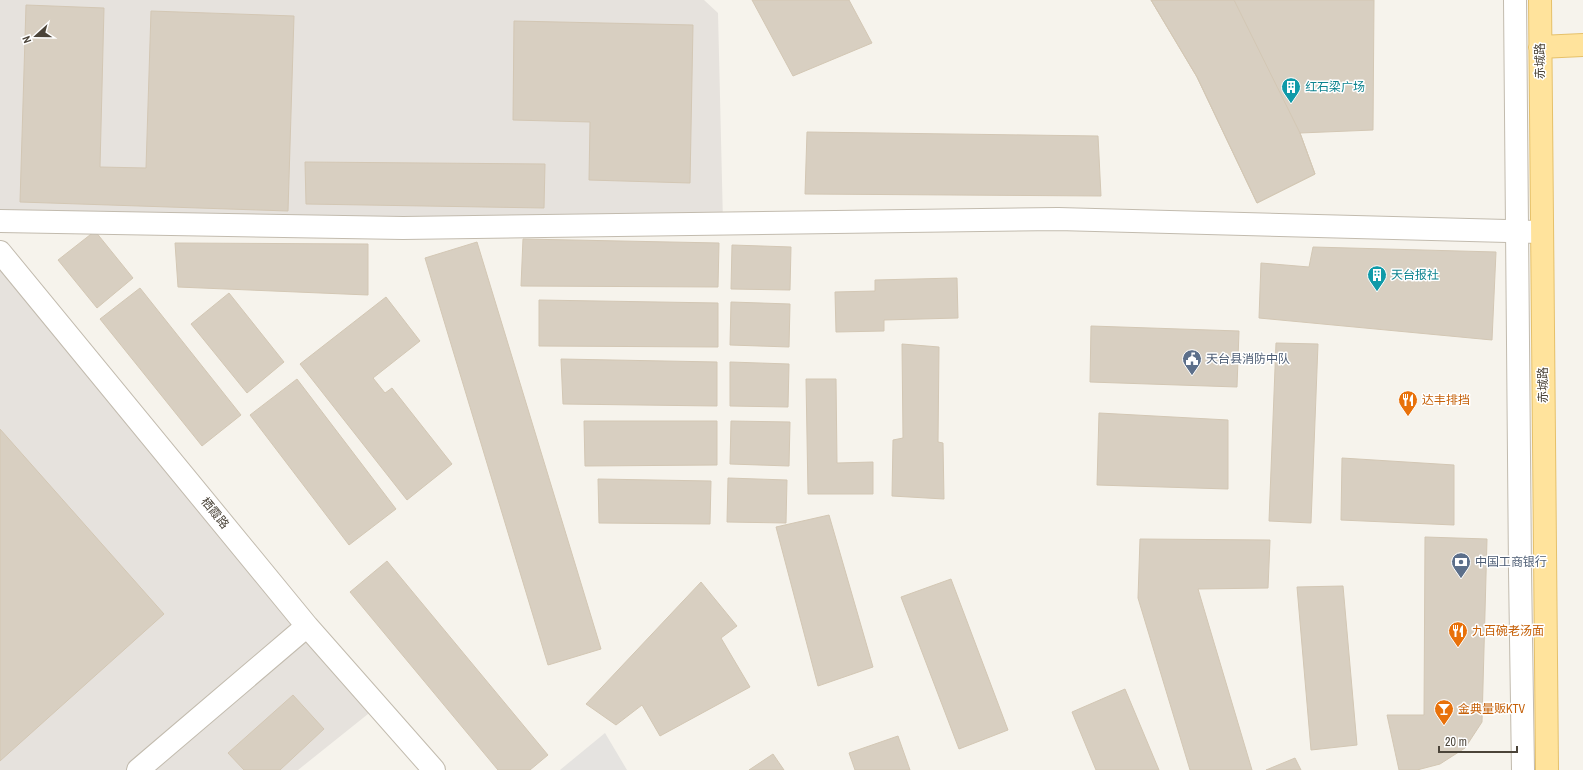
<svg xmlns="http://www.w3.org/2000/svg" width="1583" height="770" viewBox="0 0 1583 770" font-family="'Archivo Narrow','Noto Sans SC',sans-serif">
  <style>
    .industrial { fill: #e6e2dd }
    .parking { fill: #e5e3e0 }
    .building { fill: #d8cfc1; stroke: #d3c7b4 }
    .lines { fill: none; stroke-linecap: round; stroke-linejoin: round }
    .minor-casing { stroke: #c2bbae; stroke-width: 24 }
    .major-casing { stroke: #e6c16a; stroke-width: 24 }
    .minor { stroke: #fff; stroke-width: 22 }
    .major { stroke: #ffe39c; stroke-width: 22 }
    .labels { text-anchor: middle; stroke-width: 3; stroke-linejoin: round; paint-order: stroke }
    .street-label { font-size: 12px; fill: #4b4439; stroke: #fff }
    .culture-label { font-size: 12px; fill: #0d838f; stroke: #fff; text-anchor: start }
    .service-label { font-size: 12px; fill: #4e5e75; stroke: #fff; text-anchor: start }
    .food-label { font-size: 12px; fill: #c56008; stroke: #fff; text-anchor: start }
  </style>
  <rect width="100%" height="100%" fill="#f6f3ec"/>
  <path class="industrial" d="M0,0H704L718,13L723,223L0,220Z
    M0,252L378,706L298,770H0Z"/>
  <path class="parking" d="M605,733L627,770H560Z"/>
  <path class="building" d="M752,0H849L872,43L793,76Z
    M1151,0H1374L1373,130L1300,133L1315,174L1257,203L1197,77Z
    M1151,0H1234L1300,133L1315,174L1257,203L1197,77Z
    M26,5L104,8L100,167L146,168L151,11L294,16L288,211L20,202Z
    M514,21L693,25L690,183L589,180L590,122L513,120Z
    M807,132L1098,136L1101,196L805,194Z
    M305,162L545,164L544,208L306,204Z
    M95,231L133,278L97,308L58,260Z
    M523,239L719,243L718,287L521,286Z
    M477,242L601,649L548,665L425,258Z
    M175,243L368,244V295L178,287Z
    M732,245L791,247L790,290L731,289Z
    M1313,247L1496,252L1492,340L1259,318L1261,263L1309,267Z
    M957,278L958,318L884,320V331L836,332L835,292L875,291V280Z
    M140,288L241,415L202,446L100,319Z
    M229,293L284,362L247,393L191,324Z
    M386,297L420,341L373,378L385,393L392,388L452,464L407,500L300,364Z
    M539,300L718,303V347L539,346Z
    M731,302L790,304L789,347L730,345Z
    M1091,326L1239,331L1237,387L1090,382Z
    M1276,343L1318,344L1311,523L1269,521Z
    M902,344L939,347L938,442L943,443L944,499L892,496L893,440L903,438Z
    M561,359L717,362V406L563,404Z
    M730,362L789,364L788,407L730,406Z
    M297,379L396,509L349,545L250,415Z
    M806,379H836L837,463L873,462V494H808Z
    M1099,413L1228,420V489L1097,485Z
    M584,421H717V465L585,466Z
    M731,421L790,422L789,466L730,464Z
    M0,429L164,614L0,761Z
    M1342,458L1454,465V525L1341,520Z
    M728,478L787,480L786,523L727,522Z
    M598,479L711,481L710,524L599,523Z
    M829,515L873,667L818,686L776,527Z
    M1425,537L1487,539L1482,722L1465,748L1440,764L1417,770H1399L1387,715H1424Z
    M1140,539L1270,540L1268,588L1198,589L1252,770H1190L1138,598Z
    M387,561L548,755L530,770H498L350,592Z
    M951,579L1008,730L959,749L901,597Z
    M701,582L737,626L721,638L750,687L660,736L642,705L616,725L586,704Z
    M1343,586L1357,745L1311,750L1297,587Z
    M1125,689L1159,770H1096L1072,712Z
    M293,695L324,729L280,770H244L228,753Z
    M898,736L910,770H855L849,753Z
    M773,754L784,770H749Z
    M1295,758L1301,770H1266Z"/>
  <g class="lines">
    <g class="minor-casing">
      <path id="minor" d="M1515,0L1520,571L1523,770
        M0,221L403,228L1058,219L1542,232
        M0,252L307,626L434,770
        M138,770L307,626"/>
    </g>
    <g class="major-casing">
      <path id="major" d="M1540,0L1547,770
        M1540,47L1583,45"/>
    </g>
    <use href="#minor" class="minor"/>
    <use href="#major" class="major"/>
  </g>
  <defs>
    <g id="building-pin" transform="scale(1)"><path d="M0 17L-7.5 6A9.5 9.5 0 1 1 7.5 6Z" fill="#0f9aa8" stroke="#fff"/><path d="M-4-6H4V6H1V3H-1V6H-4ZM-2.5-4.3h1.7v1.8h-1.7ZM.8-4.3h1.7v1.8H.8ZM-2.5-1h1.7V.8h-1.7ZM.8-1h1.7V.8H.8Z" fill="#fff"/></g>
    <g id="civic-pin" transform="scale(1)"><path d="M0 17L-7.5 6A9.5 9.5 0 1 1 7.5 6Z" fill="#5c6f8a" stroke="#fff"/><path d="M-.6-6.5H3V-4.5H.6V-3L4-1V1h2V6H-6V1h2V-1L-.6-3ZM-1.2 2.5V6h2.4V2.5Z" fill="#fff"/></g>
    <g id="restaurant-pin" transform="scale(1)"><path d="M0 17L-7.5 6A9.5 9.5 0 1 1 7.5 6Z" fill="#e8710a" stroke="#fff"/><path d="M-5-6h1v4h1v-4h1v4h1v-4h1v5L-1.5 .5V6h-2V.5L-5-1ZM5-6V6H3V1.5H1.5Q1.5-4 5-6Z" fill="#fff"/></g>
    <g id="bank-pin" transform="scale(1)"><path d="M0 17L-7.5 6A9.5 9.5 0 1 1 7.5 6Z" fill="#5c6f8a" stroke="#fff"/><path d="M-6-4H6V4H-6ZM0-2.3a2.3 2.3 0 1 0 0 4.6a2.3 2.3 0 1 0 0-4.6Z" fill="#fff"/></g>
    <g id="bar-pin" transform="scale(1)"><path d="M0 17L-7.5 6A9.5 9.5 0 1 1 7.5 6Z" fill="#e8710a" stroke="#fff"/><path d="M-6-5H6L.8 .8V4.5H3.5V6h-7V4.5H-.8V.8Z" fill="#fff"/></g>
  </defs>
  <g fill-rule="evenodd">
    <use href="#building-pin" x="1291" y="87"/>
    <use href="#building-pin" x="1377" y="275"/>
    <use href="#civic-pin" x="1192" y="359"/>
    <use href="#restaurant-pin" x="1408" y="400"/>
    <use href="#bank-pin" x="1461" y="562"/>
    <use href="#restaurant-pin" x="1458" y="631"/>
    <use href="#bar-pin" x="1444" y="709"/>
  </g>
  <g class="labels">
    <g class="street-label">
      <text transform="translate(1540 61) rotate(-90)" y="4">赤城路</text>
      <text transform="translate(1543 385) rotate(-90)" y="4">赤城路</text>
      <text transform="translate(215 513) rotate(51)" y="4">栖霞路</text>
    </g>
    <g class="culture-label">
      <text x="1305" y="91">红石梁广场</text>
      <text x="1391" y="279">天台报社</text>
    </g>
    <g class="service-label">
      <text x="1206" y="363">天台县消防中队</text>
      <text x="1475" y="566">中国工商银行</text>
    </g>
    <g class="food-label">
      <text x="1422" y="404">达丰排挡</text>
      <text x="1472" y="635">九百碗老汤面</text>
      <text x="1458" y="713">金典量贩KTV</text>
    </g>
  </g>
  <g transform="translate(36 36) rotate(249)" stroke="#ffffff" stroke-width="3" paint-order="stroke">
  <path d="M0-3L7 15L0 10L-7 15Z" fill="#4b4439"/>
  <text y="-6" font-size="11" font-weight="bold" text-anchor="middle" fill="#4b4439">N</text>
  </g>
  <path d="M1439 746v6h78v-6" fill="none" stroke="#4b4439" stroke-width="2"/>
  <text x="1445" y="746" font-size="12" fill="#4b4439" stroke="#ffffff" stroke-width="3" paint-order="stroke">20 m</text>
</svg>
